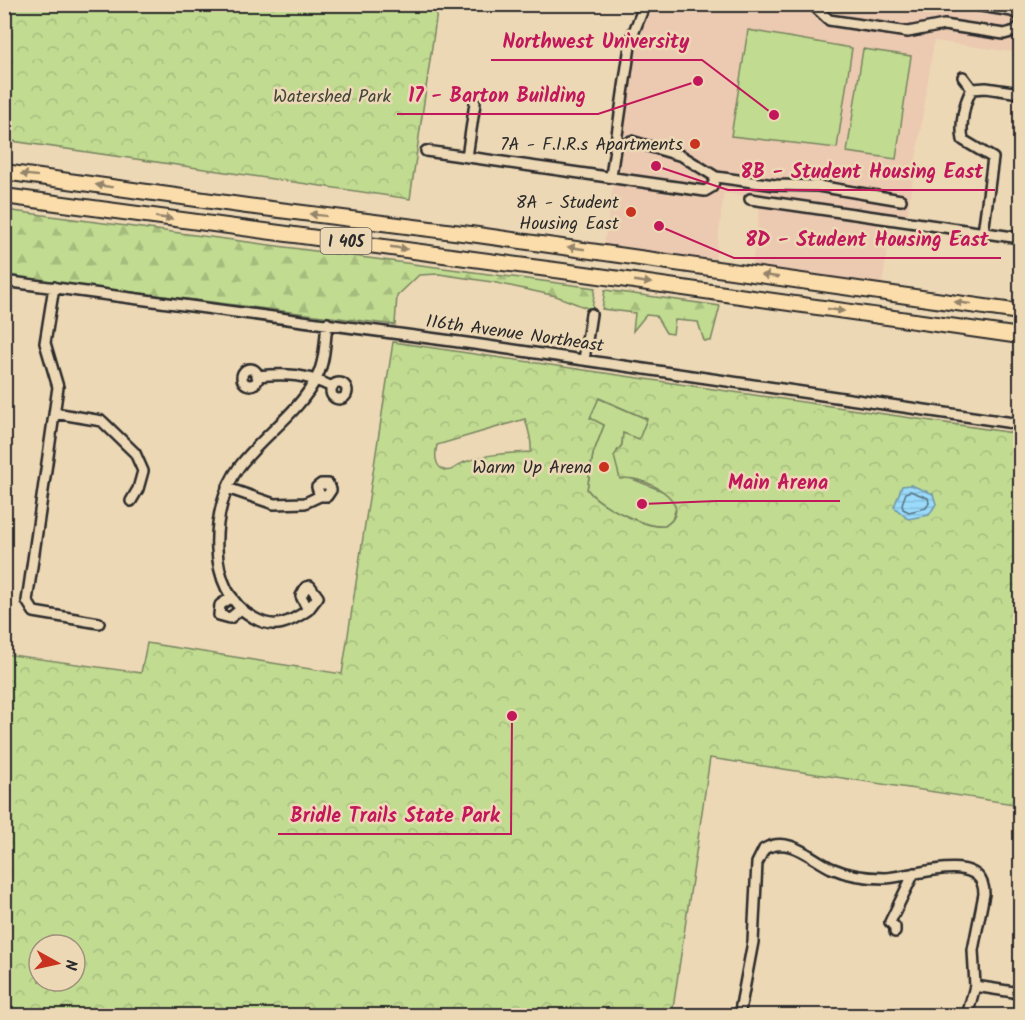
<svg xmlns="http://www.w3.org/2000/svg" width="1025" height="1020" viewBox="0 0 1025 1020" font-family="Kalam,sans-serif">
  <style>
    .built { fill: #ebcab1 }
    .green { fill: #c1db91; stroke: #76835e; stroke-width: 1.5 }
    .forest { fill: url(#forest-firs); stroke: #76835e; stroke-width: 1.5 }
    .park { fill: url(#park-crowns); stroke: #76835e; stroke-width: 1.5; fill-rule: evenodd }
    .water { fill: url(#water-rules); stroke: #6e95a8; stroke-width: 1.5 }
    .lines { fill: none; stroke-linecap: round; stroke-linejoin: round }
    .shore { stroke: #57717f; stroke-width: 1.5 }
    .minor-casing { stroke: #2b2b2b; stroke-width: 14 }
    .highway-casing { stroke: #2b2b2b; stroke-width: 18 }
    .minor { stroke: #edd8b6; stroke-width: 9 }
    .highway { stroke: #fbddab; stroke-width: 14 }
    .oneway { fill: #93846b }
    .poi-dot { fill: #c8321e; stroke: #edd8b6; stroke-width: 2 }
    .labels { text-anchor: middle; stroke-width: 5; stroke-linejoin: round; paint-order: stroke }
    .shield { fill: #edd8b6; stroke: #655f55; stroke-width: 1.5 }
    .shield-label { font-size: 16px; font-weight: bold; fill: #2b2b2b }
    .park-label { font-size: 18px; fill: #42453a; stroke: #edd8b6 }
    .poi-label { font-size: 18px; fill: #2b2b2b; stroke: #edd8b6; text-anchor: end }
    .street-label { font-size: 18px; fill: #2b2b2b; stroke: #edd8b6 }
    .leader { fill: none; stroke: #c2185b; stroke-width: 2 }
    .callout-dot { fill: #c2185b; stroke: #edd8b6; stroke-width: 2 }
    .callout-label { font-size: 20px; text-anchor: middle; font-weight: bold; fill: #c2185b; stroke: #edd8b6; stroke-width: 5; stroke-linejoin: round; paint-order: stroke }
  </style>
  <defs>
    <pattern id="forest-firs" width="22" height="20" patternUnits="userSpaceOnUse" patternTransform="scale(1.5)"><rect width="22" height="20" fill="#c1db91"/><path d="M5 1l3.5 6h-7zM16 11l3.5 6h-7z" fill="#a6bc7d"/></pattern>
    <pattern id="park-crowns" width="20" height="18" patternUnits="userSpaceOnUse" patternTransform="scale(1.5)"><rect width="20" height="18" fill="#c1db91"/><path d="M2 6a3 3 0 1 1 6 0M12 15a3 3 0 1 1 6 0" fill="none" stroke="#a6bc7d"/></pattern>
    <pattern id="water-rules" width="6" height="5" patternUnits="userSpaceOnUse" patternTransform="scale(1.5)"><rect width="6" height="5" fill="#9adbfc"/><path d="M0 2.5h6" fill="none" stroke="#85bcd8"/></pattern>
  </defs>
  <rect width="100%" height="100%" fill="#edd8b6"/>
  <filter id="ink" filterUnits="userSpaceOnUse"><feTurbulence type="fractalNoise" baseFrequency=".0167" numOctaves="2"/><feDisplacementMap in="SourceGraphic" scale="12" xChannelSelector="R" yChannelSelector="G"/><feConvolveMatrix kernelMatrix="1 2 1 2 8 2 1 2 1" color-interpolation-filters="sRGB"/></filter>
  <g filter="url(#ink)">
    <path class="built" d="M650,5H1020V53L934,41L907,219L893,217L882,284L752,265L761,198L724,193L715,261L604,245L639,19Z"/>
    <path class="green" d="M748,30L852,48L837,148L731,136Z
      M863,49L911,56L896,159L847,152Z
      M598,398L647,419L639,440L623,433L622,445L617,451L620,478H630L665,492L673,498L676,508L672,520L665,526C646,529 597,504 587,489L593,454L604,425L590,418Z"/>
    <path class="forest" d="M5,210L595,288L592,310L556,296L492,282L439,274L419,275L397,296L395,325L5,276Z
      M605,290L720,306L711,341H704L698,322L675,320L673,334L666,333L656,316L646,315L633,331L635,313L602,309Z"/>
    <path class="park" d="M5,5H438L410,199L5,140Z
      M393,342L1020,434V805L710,758L672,1015L5,1016V654L141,673L147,643L342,674ZM599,398L647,419L639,439L623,433L622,445L614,456L620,479C640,473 700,503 665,526C646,529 597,504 587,489L593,454L604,425L590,418ZM525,419C528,428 532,442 531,452C508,453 486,454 465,462C458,464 452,473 444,470C434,466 435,453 437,445ZM39,945H75V981H39Z"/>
    <path class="water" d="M911,485L933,494L936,504L929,515L908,519L894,507L902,486Z"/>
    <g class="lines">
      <path class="shore" d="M910,491L928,498L929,503L926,508L909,512L903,509L902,504L906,493Z"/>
      <g class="minor-casing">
        <path id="minor" d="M812,4L829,20L908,32L944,25L1004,34L1015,31L1020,26
          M969,4L1012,11L1020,16
          M963,77L972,89
          M972,89C964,102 960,125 963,140L993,158L983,233
          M972,89L986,88L1020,93
          M631,141L682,156L716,177L775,185L818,186L901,200
          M426,151L705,191L712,187L716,177
          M467,157L475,103
          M611,176L631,39L645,4
          M750,199L1020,238
          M4,281L474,344L1020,424
          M54,287L45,343L58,387L27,601L34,612L99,623
          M584,360L591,314
          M242 377a8 8 0 1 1 16 0a8 8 0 1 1-16 0Z
          M257,376C286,373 306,374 332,387
          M331 391a8 8 0 1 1 16 0a8 8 0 1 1-16 0Z
          M55,413L102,421L135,453L143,471L138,489L131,501
          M227,488L274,504L305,503L320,496H327L331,490L328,484H321L317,487L320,496
          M232,597L220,605L219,615L230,618L241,609
          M308,610L318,597L310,586L306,587L301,596L308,610C289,623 275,630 254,618C204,591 210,507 239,467C263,435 299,413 317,377C325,361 325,341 327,323
          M895,932V927L890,922L914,873
          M975,986L1020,993
          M739,1016L753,942L757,863L764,849C789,835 810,858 831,868C847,875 868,878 885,878C909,878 984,848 984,894L973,950L975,986L967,1016"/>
      </g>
      <g class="highway-casing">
        <path id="highway" d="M4,172L247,206L478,235L1020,312
          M4,196L585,274L1020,336"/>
      </g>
      <use href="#minor" class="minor"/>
      <use href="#highway" class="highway"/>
    </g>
    <defs><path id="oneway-solid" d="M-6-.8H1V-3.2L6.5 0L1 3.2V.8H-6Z" transform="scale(1.5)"/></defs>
    <g class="oneway">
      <use href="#oneway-solid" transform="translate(29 175) rotate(-173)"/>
      <use href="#oneway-solid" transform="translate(104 186) rotate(-171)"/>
      <use href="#oneway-solid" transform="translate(318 215) rotate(-173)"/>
      <use href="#oneway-solid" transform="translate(164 218) rotate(8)"/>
      <use href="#oneway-solid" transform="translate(399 248) rotate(8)"/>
      <use href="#oneway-solid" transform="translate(576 248) rotate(-172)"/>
      <use href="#oneway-solid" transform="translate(770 276) rotate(-172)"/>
      <use href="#oneway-solid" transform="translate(643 282) rotate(8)"/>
      <use href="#oneway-solid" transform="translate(963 303) rotate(-172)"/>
      <use href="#oneway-solid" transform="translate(836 310) rotate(8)"/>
    </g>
  </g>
  <g class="poi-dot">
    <circle cx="695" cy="144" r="6"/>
    <circle cx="631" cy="212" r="6"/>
    <circle cx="604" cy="467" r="6"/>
  </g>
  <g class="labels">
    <rect class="shield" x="320.5" y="228" width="51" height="26" rx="4.5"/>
    <g class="shield-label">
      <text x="346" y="247">I 405</text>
    </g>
    <g class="park-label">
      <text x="332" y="102">Watershed Park</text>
    </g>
    <g class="poi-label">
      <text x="683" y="150">7A - F.I.R.s Apartments</text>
      <text x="619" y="208">8A - Student<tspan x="619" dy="21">Housing East</tspan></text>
      <text x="592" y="473">Warm Up Arena</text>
    </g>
    <g class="street-label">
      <text transform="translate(515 333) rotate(8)" y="6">116th Avenue Northeast</text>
    </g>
  </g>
  <path class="leader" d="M774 115L702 60H491M698 81L598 114H397M656 166L728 190H995M659 226L734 258H1001M642 504L716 501H840M512 716L511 834H278"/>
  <g class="callout-dot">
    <circle cx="774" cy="115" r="6"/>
    <circle cx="698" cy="81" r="6"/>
    <circle cx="656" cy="166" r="6"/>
    <circle cx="659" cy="226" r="6"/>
    <circle cx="642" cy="504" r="6"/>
    <circle cx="512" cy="716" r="6"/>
  </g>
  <g class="callout-label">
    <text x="596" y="48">Northwest University</text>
    <text x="497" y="102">17 - Barton Building</text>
    <text x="862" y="178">8B - Student Housing East</text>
    <text x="867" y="246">8D - Student Housing East</text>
    <text x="778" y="489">Main Arena</text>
    <text x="395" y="822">Bridle Trails State Park</text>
  </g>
  <rect width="1025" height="1020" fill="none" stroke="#edd8b6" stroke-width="24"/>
  <rect x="12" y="12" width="1001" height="996" fill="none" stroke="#2b2b2b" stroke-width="2" filter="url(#ink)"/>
  <g transform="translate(57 963) rotate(98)"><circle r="28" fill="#edd8b6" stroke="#9f937e" stroke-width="1.5"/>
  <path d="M0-4.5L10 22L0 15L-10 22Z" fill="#c8321e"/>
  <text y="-9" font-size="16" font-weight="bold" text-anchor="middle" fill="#2b2b2b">N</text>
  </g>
</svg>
